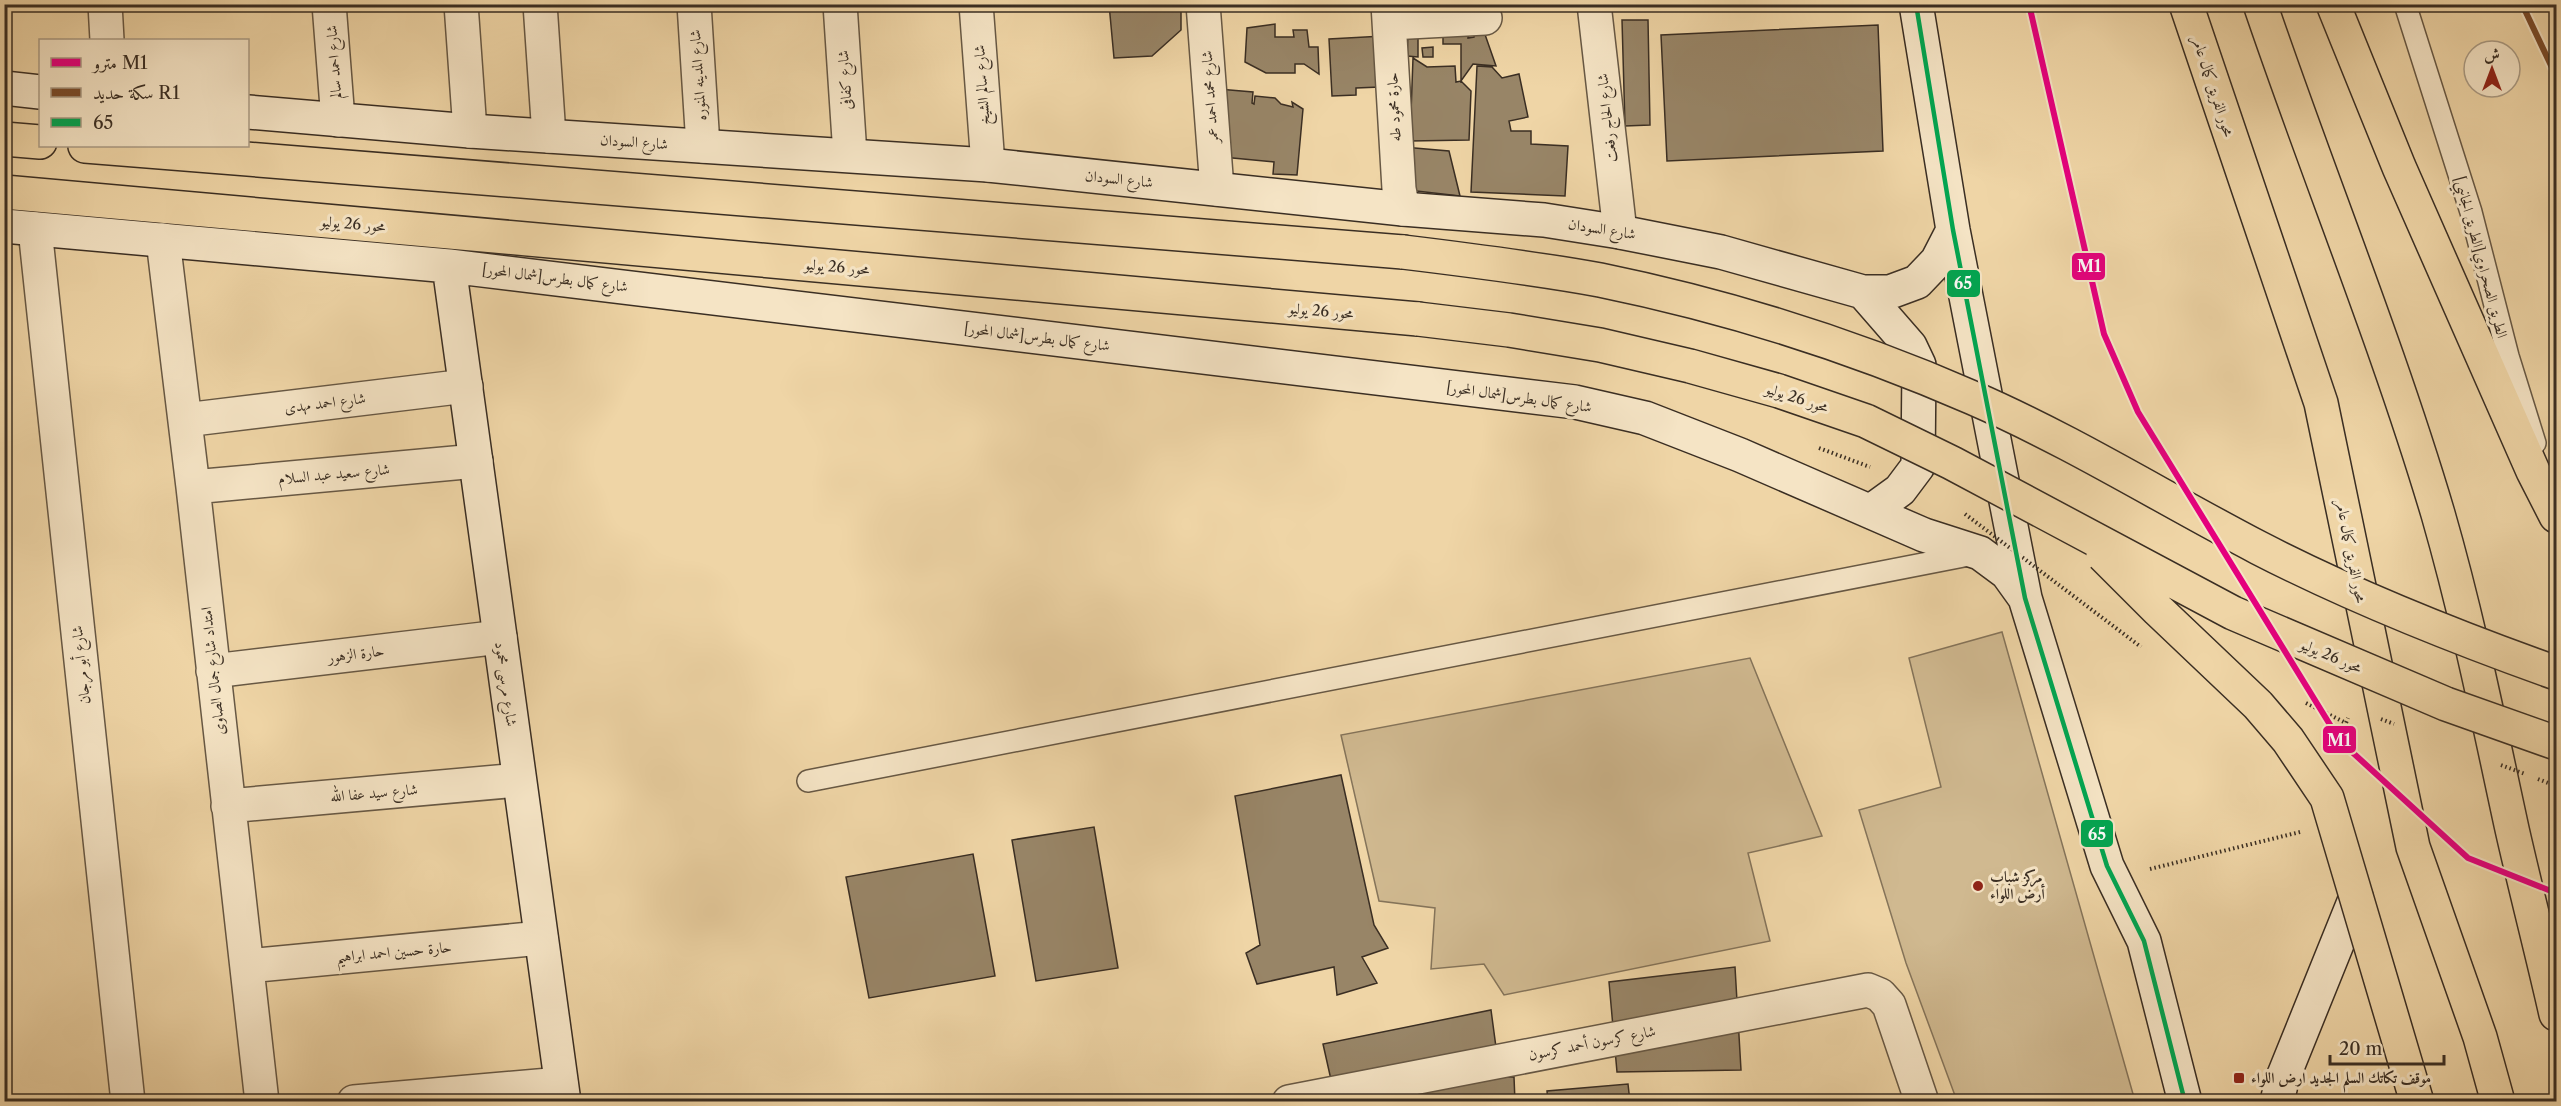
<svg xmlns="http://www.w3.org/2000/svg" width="2561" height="1106" viewBox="0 0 2561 1106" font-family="'Libre Caslon Text',Amiri,serif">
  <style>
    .green { fill: #d0b990; stroke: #85745a; stroke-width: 1.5 }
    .building { fill: #988567; stroke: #3a2e23; stroke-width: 1.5 }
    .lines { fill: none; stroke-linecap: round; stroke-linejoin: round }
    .lane-casing { stroke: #675844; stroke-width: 24 }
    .street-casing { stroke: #675844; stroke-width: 36 }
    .secondary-casing { stroke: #3a2e23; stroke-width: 36 }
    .highway-casing { stroke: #3a2e23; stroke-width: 36 }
    .path { stroke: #3a2e23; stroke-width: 4; stroke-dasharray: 1.5 3; stroke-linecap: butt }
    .lane { stroke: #f5e4c5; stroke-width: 21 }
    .street { stroke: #f5e4c5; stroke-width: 33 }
    .secondary { stroke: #f5e4c5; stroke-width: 33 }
    .highway { stroke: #efd5a6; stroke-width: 33 }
    .highway-bridge-casing { stroke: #3a2e23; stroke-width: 36; stroke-linecap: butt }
    .path-bridge { stroke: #3a2e23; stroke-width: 4; stroke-dasharray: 1.5 3; stroke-linecap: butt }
    .highway-bridge { stroke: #efd5a6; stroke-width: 33 }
    .bus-1-casing { stroke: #f5e4c5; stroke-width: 9 }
    .bus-1 { stroke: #00a651; stroke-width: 4.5 }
    .rail-1-casing { stroke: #f5e4c5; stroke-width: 10 }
    .rail-1 { stroke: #7a4b2a; stroke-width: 6 }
    .metro-1-casing { stroke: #f5e4c5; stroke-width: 10 }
    .metro-1 { stroke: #e5007d; stroke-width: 6 }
    .poi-dot { fill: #8f2418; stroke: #f5e4c5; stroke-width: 2 }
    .labels { text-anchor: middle; stroke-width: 6; stroke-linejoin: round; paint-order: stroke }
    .street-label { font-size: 15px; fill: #3a2e23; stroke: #f5e4c5 }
    .poi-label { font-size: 15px; font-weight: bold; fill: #3a2e23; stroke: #f5e4c5; text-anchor: start }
    .line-badge { stroke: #f5e4c5; stroke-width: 2 }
    .badge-label { font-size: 16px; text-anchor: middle; font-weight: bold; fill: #fff }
  </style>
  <rect width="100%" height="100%" fill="#efd5a6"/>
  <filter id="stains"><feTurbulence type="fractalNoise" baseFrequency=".00333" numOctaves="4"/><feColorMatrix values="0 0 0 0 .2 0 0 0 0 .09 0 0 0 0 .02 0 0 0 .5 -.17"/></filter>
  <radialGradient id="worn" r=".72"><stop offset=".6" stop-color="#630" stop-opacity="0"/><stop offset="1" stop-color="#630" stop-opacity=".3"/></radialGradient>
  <path class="green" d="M2002,632L2135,1101H1957L1906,963L1859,810L1941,787L1909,658Z
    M1750,658L1822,836L1748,853L1770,941L1504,995L1484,964L1431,969L1435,908L1379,901L1341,735Z"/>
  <path class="building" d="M1109,4H1181V30L1152,56L1114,58Z
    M1622,20H1648L1650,125L1625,126Z
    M1475,23H1481L1496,66L1473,64L1461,81V44H1443V24H1468V38L1474,37Z
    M1275,24V37H1294L1293,30H1307L1309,47H1318L1319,74L1304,64H1295V73H1266L1245,62L1247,28Z
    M1878,25L1883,151L1667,161L1661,35Z
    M1408,33H1418V57L1407,56Z
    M1383,36L1380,87L1356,88V95L1332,96L1329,39Z
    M1433,47V57H1423L1422,48Z
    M1413,58L1427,67L1455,66L1456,82L1461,81L1471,91L1469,140L1410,141Z
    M1477,66L1492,67L1502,78L1519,74L1528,117L1509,121L1511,131H1531V144L1568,146L1565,196L1471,192Z
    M1218,89L1253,92L1252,103L1254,104L1255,96L1275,98L1281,104L1293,107L1292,102L1303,109L1297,175L1273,174L1274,162L1212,156Z
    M1403,147L1449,151L1460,196L1399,189Z
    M1341,775L1374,925L1388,948L1362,957L1377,983L1337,995L1334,967L1257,984L1246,953L1260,945L1235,796Z
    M1094,827L1118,968L1036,981L1012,840Z
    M973,854L995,976L869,998L846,877Z
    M1735,967L1741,1070L1617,1072L1609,982Z
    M1491,1010L1500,1077H1514L1515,1102H1336L1323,1044Z
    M1628,1084L1630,1102H1548L1547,1091Z
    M1142,1095L1141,1102H1025L1068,1097Z"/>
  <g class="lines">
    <g class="lane-casing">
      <path id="lane" d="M2405,4L2471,212L2508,356L2535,443
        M808,781L1974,554"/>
    </g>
    <g class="street-casing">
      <path id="street" d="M105,4L107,40
        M329,4L338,120
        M461,4L470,131
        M540,4L549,136
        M694,4L703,146
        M840,4L850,155
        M976,4L988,165
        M1203,4L1217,189
        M1388,4L1399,189L1403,209
        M1594,4L1620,232
        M1390,23L1485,18
        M35,229L128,1102
        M163,240L193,487L262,1102
        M185,420L466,386
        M193,487L476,461
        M213,671L500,637
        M228,806L519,780
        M247,966L541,938
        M354,1102L561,1084
        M1289,1102L1868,990L1880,995L1889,1005L1922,1102"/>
    </g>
    <g class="secondary-casing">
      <path id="secondary" d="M1916,4L1953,230L2025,598L2107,866L2144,941L2185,1102
        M4,88L40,92
        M248,112L470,131L988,165L1403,209L1544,220L1620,232L1721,252L1863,292H1890L1917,282L1937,261L1953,230
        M4,226L449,266L1575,402L1645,418L1740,455L1924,535L1980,553L2007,573L2025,598
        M449,266L564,1102
        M1863,292L1910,346L1919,365L1918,466L1900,490L1871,511
        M2277,1102L2282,1080L2356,897"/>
    </g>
    <g class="highway-casing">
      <path id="highway" d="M2186,4L2321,403L2413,847L2480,1037L2498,1102
        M2260,4C2318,175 2387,342 2438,514C2468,618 2489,723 2512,829C2526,891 2542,952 2556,1014
        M2333,4L2399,167L2533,471L2556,516
        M4,139L40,142
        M85,146L1403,252
        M4,192L1418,319"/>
    </g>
    <path class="path" d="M1819,448L1870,467
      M2306,703L2346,723L2348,718
      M2538,779L2556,786
      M2150,869L2300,832"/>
    <use href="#lane" class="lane"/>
    <use href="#street" class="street"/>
    <use href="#secondary" class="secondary"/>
    <use href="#highway" class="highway"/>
    <g class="highway-bridge-casing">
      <path id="highway-bridge" d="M1403,252C1469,260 1535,268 1600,280C1727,306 1854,346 1973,398C2072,441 2163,498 2259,548C2354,597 2455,637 2556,673
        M1418,319L1509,330L1600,345L1690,366L1779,391L1866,421L1952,463L2233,613L2446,704L2556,743
        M2103,555L2158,610L2258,705L2288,740L2327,798L2417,1102"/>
    </g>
    <path class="path-bridge" d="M1965,514L2141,647
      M2381,719L2394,724
      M2501,765L2525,774"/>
    <use href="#highway-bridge" class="highway-bridge"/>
    <g class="bus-1-casing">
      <path id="bus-1" d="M1916,4L1953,230L2025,598L2107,866L2144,941L2185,1102"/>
    </g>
    <use href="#bus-1" class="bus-1"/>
    <g class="rail-1-casing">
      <path id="rail-1" d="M2522,4L2556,76"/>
    </g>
    <use href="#rail-1" class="rail-1"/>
    <g class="metro-1-casing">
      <path id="metro-1" d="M2029,4L2104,334L2138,412L2340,741L2468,858L2556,893"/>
    </g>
    <use href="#metro-1" class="metro-1"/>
  </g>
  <g class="poi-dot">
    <circle cx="1978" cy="886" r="6"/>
    <rect x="2233" y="1072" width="12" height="12" rx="3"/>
  </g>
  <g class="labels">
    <g class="street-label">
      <text transform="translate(334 62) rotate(-94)" y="5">شارع احمد سالم</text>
      <text transform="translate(698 75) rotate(-94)" y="5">شارع المدينه المنوره</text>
      <text transform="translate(845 80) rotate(-94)" y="5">شارع كفافى</text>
      <text transform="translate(982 85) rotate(-94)" y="5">شارع سالم الشيخ</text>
      <text transform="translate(2213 86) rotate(72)" y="5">محور الفريق كمال عامر</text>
      <text transform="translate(1210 97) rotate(-94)" y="5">شارع محمد احمد عمر</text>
      <text transform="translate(1394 107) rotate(-93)" y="5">حارة محمود طه</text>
      <text transform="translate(1607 118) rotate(-96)" y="5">شارع الحاج رفعت</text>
      <text transform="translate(634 142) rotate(4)" y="5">شارع السودان</text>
      <text transform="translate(1119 179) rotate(6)" y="5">شارع السودان</text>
      <text transform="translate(353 224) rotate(5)" y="5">محور 26 يوليو</text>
      <text transform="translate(1602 229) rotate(9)" y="5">شارع السودان</text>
      <text transform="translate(2481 257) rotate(75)" y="5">الطريق الصحراوي[الطريق الجانبي]</text>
      <text transform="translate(837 267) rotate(5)" y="5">محور 26 يوليو</text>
      <text transform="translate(555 278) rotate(7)" y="5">شارع كمال بطرس[شمال المحور]</text>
      <text transform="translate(1321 311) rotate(5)" y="5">محور 26 يوليو</text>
      <text transform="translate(1037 337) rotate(7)" y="5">شارع كمال بطرس[شمال المحور]</text>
      <text transform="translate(1519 397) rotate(8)" y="5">شارع كمال بطرس[شمال المحور]</text>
      <text transform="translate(1797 398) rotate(18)" y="5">محور 26 يوليو</text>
      <text transform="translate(325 403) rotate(-7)" y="5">شارع احمد مهدى</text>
      <text transform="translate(334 474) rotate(-5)" y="5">شارع سعيد عبد السلام</text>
      <text transform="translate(2351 551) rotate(79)" y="5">محور الفريق كمال عامر</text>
      <text transform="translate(356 654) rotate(-7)" y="5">حارة الزهور</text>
      <text transform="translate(2331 656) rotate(23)" y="5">محور 26 يوليو</text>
      <text transform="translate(81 665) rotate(-96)" y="5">شارع أبو مرجان</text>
      <text transform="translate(213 671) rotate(-96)" y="5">امتداد شارع جمال الصاوى</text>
      <text transform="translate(506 684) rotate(82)" y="5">شارع مرسى محمود</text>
      <text transform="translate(374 793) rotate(-5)" y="5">شارع سيد عفا الله</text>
      <text transform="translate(394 952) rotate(-5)" y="5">حارة حسين احمد ابراهيم</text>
      <text transform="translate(1592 1043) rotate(-11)" y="5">شارع كرسون أحمد كرسون</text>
    </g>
    <g class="poi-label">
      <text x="1990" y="882">مركز شباب<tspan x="1990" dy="17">أرض اللواء</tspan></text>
      <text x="2251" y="1083">موقف تكاتك السلم الجديد ارض اللواء</text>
    </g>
  </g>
  <g class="line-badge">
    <rect x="2071" y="252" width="35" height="29" rx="6" fill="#e5007d"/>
    <rect x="1946" y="269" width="35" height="29" rx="6" fill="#00a651"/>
    <rect x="2322" y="725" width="35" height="29" rx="6" fill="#e5007d"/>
    <rect x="2080" y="819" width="34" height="29" rx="6" fill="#00a651"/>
  </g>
  <g class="badge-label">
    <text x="2089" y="272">M1</text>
    <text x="1963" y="289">65</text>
    <text x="2339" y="746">M1</text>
    <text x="2097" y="840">65</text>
  </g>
  <rect width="2561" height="1106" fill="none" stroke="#efd5a6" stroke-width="24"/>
  <rect x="6" y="6" width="2549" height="1094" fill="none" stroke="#3a2e23" stroke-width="3"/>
  <rect x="12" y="12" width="2537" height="1082" fill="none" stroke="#3a2e23" stroke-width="1.5"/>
  <rect x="39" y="39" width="210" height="108" fill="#f5e4c5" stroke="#aa9b84" stroke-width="1.5"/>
  <rect x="51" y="58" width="30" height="9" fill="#e5007d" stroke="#aa9b84" stroke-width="1.5"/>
  <text x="93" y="69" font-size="18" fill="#3a2e23">مترو M1</text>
  <rect x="51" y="88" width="30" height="9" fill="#7a4b2a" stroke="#aa9b84" stroke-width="1.5"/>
  <text x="93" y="99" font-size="18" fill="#3a2e23">سكة حديد R1</text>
  <rect x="51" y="118" width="30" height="9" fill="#00a651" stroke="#aa9b84" stroke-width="1.5"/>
  <text x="93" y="129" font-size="18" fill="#3a2e23">65</text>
  <g transform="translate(2492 69)"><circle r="28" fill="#f5e4c5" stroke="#aa9b84" stroke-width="1.5"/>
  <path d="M0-4.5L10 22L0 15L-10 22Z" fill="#8f2418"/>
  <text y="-9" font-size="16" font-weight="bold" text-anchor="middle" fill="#3a2e23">ش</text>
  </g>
  <path d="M2330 1055v9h114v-9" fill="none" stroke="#3a2e23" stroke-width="3"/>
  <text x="2339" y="1055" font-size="18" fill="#3a2e23" stroke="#f5e4c5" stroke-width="4.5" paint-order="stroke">20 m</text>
  <rect width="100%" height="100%" filter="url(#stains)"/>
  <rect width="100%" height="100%" fill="url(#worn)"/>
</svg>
